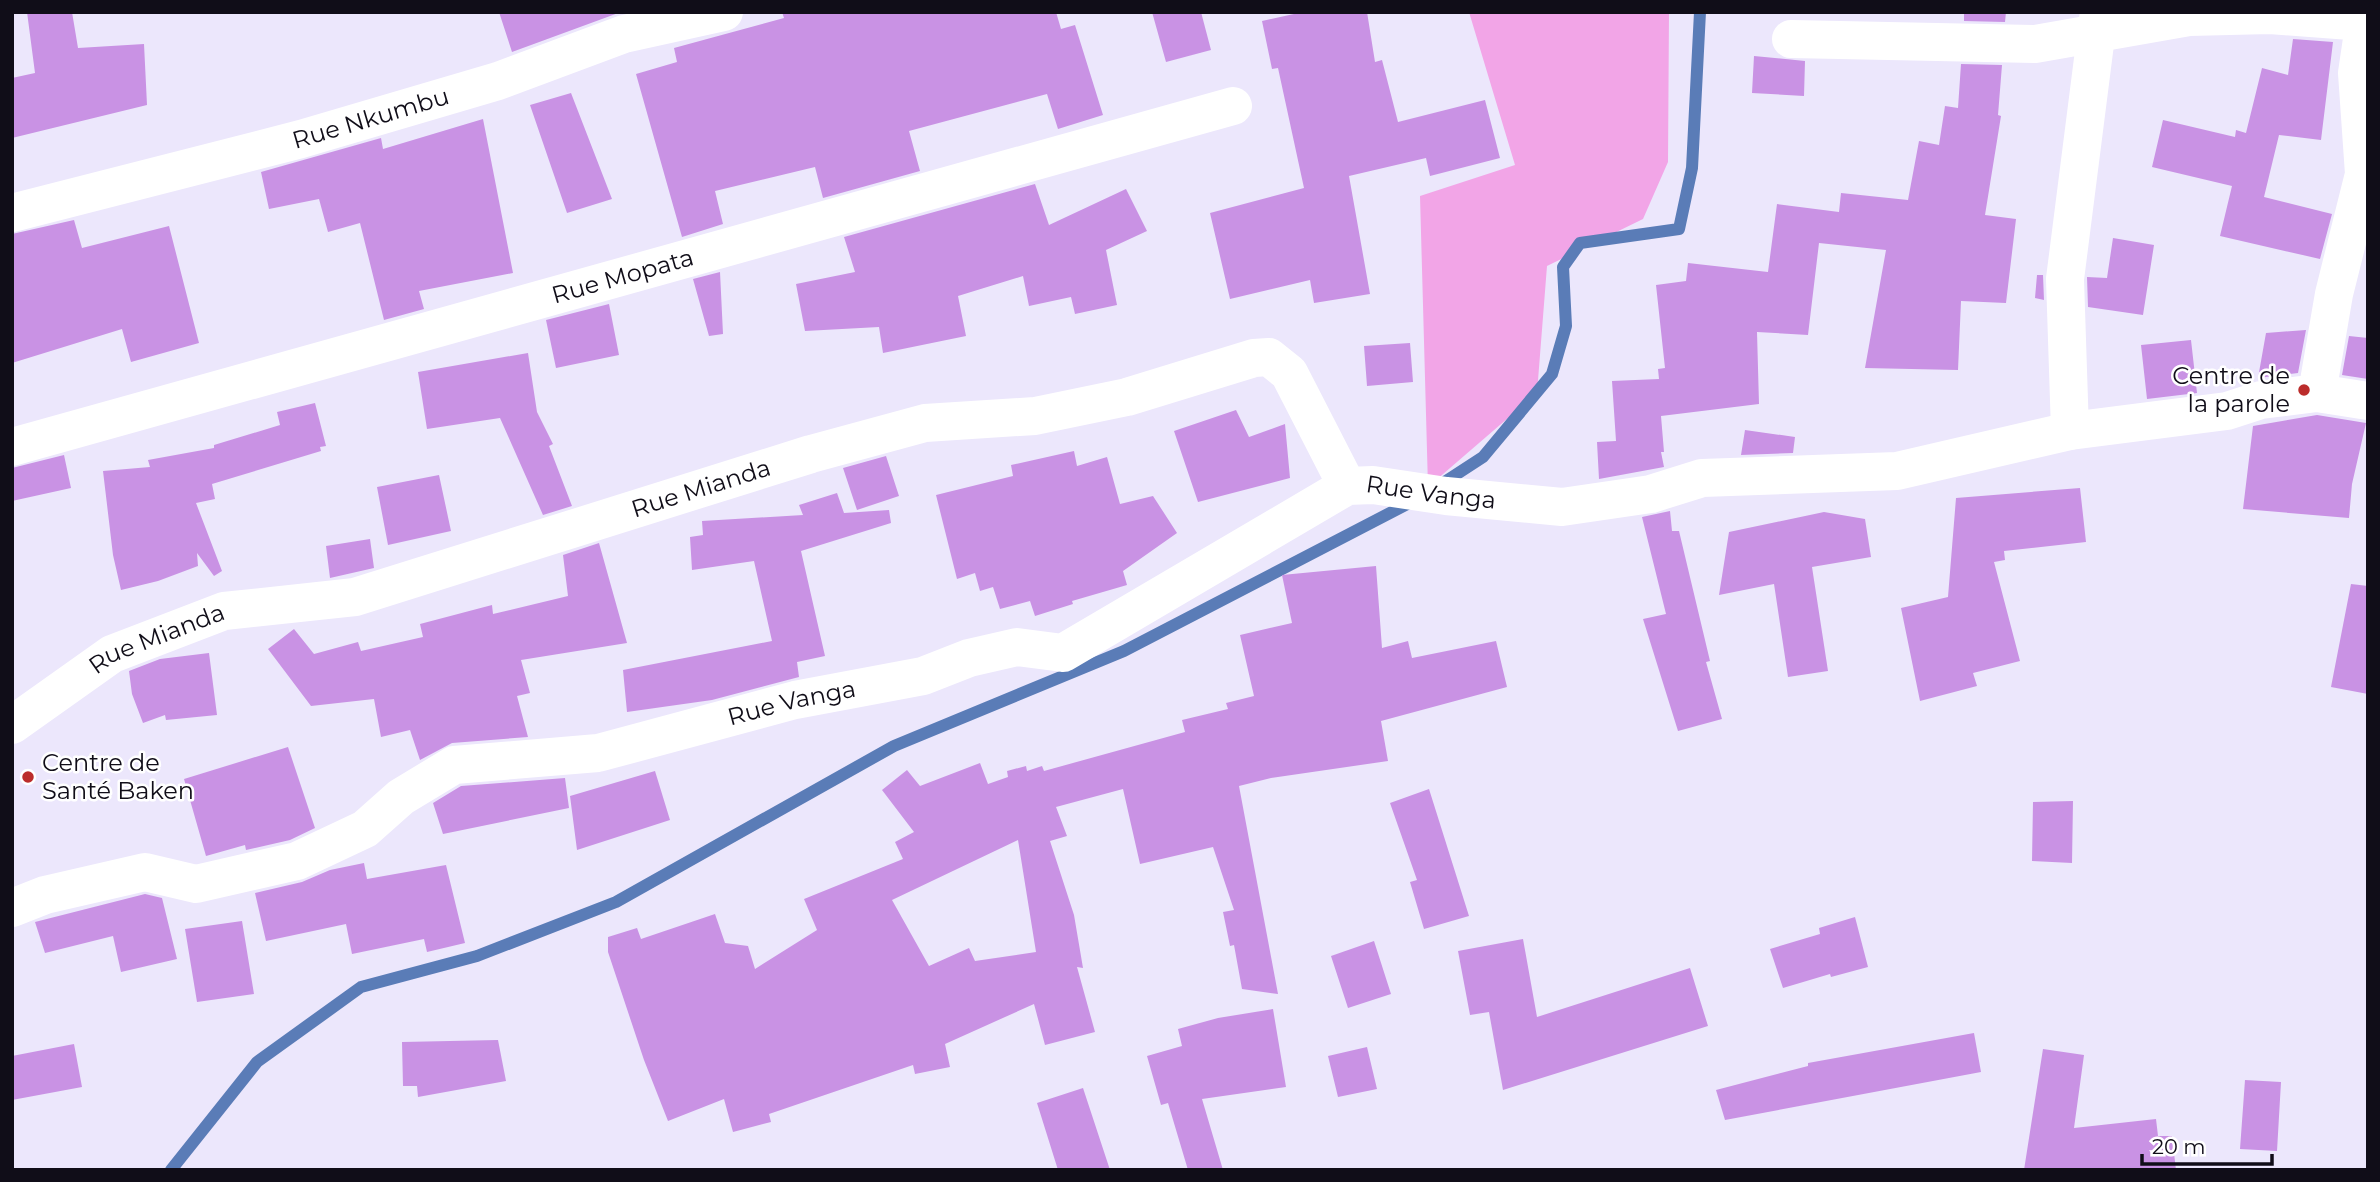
<svg xmlns="http://www.w3.org/2000/svg" width="2380" height="1182" viewBox="0 0 2380 1182" font-family="Montserrat,sans-serif">
  <style>
    .green { fill: #f2a5e7 }
    .lines { fill: none; stroke-linecap: round; stroke-linejoin: round }
    .stream { stroke: #5a7cb7; stroke-width: 12 }
    .building { fill: #c992e4; fill-rule: evenodd }
    .minor { stroke: #fff; stroke-width: 38 }
    .poi-dot { fill: #bb2c2b; stroke: #fff; stroke-width: 2.5 }
    .labels { text-anchor: middle; stroke-width: 5; stroke-linejoin: round; paint-order: stroke }
    .street-label { font-size: 24px; fill: #100d18; stroke: #fff }
    .poi-label { font-size: 24px; fill: #100d18; stroke: #fff; text-anchor: end }
  </style>
  <rect width="100%" height="100%" fill="#ece7fc"/>
  <path class="green" d="M1469,12H1669L1668,162L1643,219L1547,266L1537,393L1428,487L1420,196L1515,165Z"/>
  <g class="lines">
    <path class="stream" d="M1440,485L1483,457L1552,374L1566,326L1563,267L1580,243L1679,229L1692,168L1700,12
      M171,1170L257,1062L361,987L477,956L616,902L894,746L1124,651L1415,500"/>
  </g>
  <path class="building" d="M27,12H72L78,48L144,44L147,105L12,138V78L35,73Z
    M499,12H621L512,52Z
    M782,12H1056L1061,29L1075,25L1103,115L1058,129L1047,94L909,131L920,171L823,198L815,167L715,191L723,224L682,237L636,74L677,62L674,48L784,18Z
    M1152,12H1201L1211,50L1166,62Z
    M1303,12H1367L1375,62L1382,60L1398,122L1485,100L1500,158L1430,176L1426,158L1349,176L1370,294L1314,303L1310,280L1230,299L1210,213L1304,188L1278,68L1272,69L1262,21Z
    M1964,12H2006L2005,22L1964,21Z
    M2293,39L2333,42L2321,140L2279,135L2264,197L2332,214L2320,259L2220,236L2232,186L2152,167L2163,120L2235,137L2236,130L2246,133L2262,68L2288,75Z
    M1754,56L1805,61L1804,96L1752,93Z
    M1961,64L2002,65L1998,115L2001,116L1985,215L2016,219L2006,303L1961,301L1958,370L1865,368L1886,250L1819,243L1808,335L1757,332L1759,404L1661,416L1664,452H1661L1664,467L1599,479L1597,442L1616,441L1612,381L1659,379L1658,369L1665,368L1656,285L1686,281L1688,263L1768,272L1777,204L1839,212L1841,193L1908,200L1919,141L1939,145L1945,106L1958,108Z
    M571,93L612,199L567,213L530,105Z
    M483,119L513,273L419,291L424,309L384,320L360,223L328,232L319,199L269,209L261,172L381,138L383,149Z
    M1035,184L1049,225L1126,189L1147,231L1106,250L1117,305L1075,314L1071,297L1029,306L1023,276L958,296L966,336L883,353L879,327L805,331L796,284L855,272L844,237Z
    M74,220L82,248L169,226L199,343L131,362L122,329L12,363V234Z
    M2113,238L2154,245L2143,315L2088,307L2087,277L2107,278Z
    M720,272L723,334L709,336L693,279Z
    M2037,275H2043L2044,300L2035,298Z
    M609,304L619,355L556,368L546,320Z
    M2306,330L2298,373L2258,378L2266,333Z
    M2349,336L2368,338V379L2342,375Z
    M2191,340L2197,393L2147,399L2141,345Z
    M1410,343L1413,382L1367,386L1364,346Z
    M528,353L537,412L553,444L549,446L572,506L543,515L500,418L427,429L418,372Z
    M315,403L326,446L320,447L321,451L212,484L215,499L196,503L222,571L214,576L197,553L198,566L158,581L121,590L113,555L103,471L150,467L148,460L214,448V445L280,425L277,412Z
    M1236,410L1249,437L1285,424L1290,478L1198,502L1174,431Z
    M2317,415L2366,423L2352,484L2349,518L2243,509L2253,426Z
    M1745,430L1795,437L1793,453L1741,455Z
    M1074,451L1077,466L1107,457L1120,504L1153,496L1177,533L1123,571L1127,585L1072,601L1073,604L1035,616L1030,601L1000,609L993,587L980,591L975,573L957,579L936,495L1013,476L1011,465Z
    M64,455L71,488L12,501V468Z
    M886,456L899,496L857,510L843,468Z
    M439,475L451,531L388,545L377,487Z
    M2080,488L2086,542L2004,551L2005,560L1994,562L2020,661L1973,673L1977,686L1920,701L1901,608L1948,597L1956,498Z
    M837,493L844,513L889,510L891,523L801,551L825,656L797,662L799,677L712,700L627,712L623,670L772,641L754,561L692,570L690,537L703,535L702,521L803,515L799,505Z
    M1670,511L1672,531H1679L1710,661L1706,662L1722,719L1678,731L1643,619L1666,614L1642,517Z
    M1824,512L1865,519L1871,557L1812,567L1828,671L1788,677L1774,584L1719,595L1729,532Z
    M370,539L374,568L330,578L326,546Z
    M599,543L627,643L521,660L530,693L517,696L528,737L452,743L420,760L410,730L381,737L374,699L311,706L268,649L294,629L314,654L358,642L361,651L423,637L420,624L492,605L493,614L568,596L563,555Z
    M1376,566L1382,648L1408,641L1412,658L1496,641L1507,687L1381,721L1388,761L1271,778L1239,786L1278,994L1242,989L1234,945L1230,946L1223,912L1234,910L1213,847L1140,864L1123,789L1056,807L1067,836L1050,841L1074,915L1083,968L1077,967L1095,1032L1045,1045L1034,1004L945,1044L950,1067L915,1074L913,1065L769,1114L771,1122L733,1132L724,1099L668,1121L644,1060L608,952V937L637,928L641,939L715,914L725,943L748,946L755,969L817,930L804,899L903,859L895,842L914,832L882,790L907,770L920,786L980,763L988,784L1008,777L1007,771L1026,766L1027,771L1042,766L1044,771L1185,732L1182,720L1228,709L1226,703L1254,696L1240,635L1292,623L1282,575ZM1018,840L1036,952L975,961L969,948L929,966L892,900Z
    M2351,584L2368,586V694L2331,687Z
    M209,653L217,715L166,720L165,715L143,723L132,694L129,671L160,659Z
    M288,747L315,828L290,840L246,850L245,845L206,856L184,779Z
    M655,771L670,820L577,850L570,796Z
    M565,778L569,808L443,834L433,803L461,786Z
    M1429,789L1469,916L1424,929L1410,882L1417,880L1390,803Z
    M2073,801L2072,863L2032,861L2033,802Z
    M364,863L367,879L446,865L465,943L427,952L424,939L352,954L346,924L266,941L255,893L302,882L330,870Z
    M145,894L162,898L177,959L121,972L113,936L45,953L35,922Z
    M1855,917L1868,967L1831,977L1830,974L1783,988L1770,949L1820,934L1819,928Z
    M242,921L254,994L197,1002L185,929Z
    M1523,939L1537,1017L1690,968L1708,1026L1503,1090L1489,1012L1470,1015L1458,951Z
    M1374,941L1391,994L1348,1008L1331,956Z
    M1273,1009L1286,1087L1202,1099L1223,1170H1188L1168,1103L1161,1105L1147,1056L1182,1046L1178,1029L1218,1018Z
    M1974,1033L1981,1072L1725,1120L1716,1090L1808,1066V1063Z
    M498,1040L506,1081L418,1097L417,1086H403L402,1042Z
    M74,1044L82,1087L12,1100V1056Z
    M1367,1047L1377,1089L1338,1097L1328,1056Z
    M2043,1049L2084,1055L2074,1128L2156,1119L2158,1136H2172L2176,1170H2024Z
    M2245,1080L2281,1082L2277,1151L2240,1149Z
    M1083,1088L1110,1170H1058L1037,1103Z"/>
  <g class="lines">
    <g class="minor">
      <path d="M1791,39L2035,44L2189,17L2270,15L2364,22"/>
      <path id="s1" d="M12,213L301,139L498,81L624,34L724,12"/>
      <path d="M2317,393L2334,294L2364,174L2357,73L2366,12"/>
      <path d="M2070,431L2065,279L2099,12"/>
      <path id="s2" d="M12,447L1233,106"/>
      <path id="s3" d="M12,725L112,654L224,611L355,597L811,454L925,423L1035,416L1127,397L1254,358L1269,357L1289,373L1347,486"/>
      <path id="s4" d="M12,908L45,895L145,872L196,884L297,861L365,829L401,797L454,765L598,753L795,700L923,676L969,658L1017,647L1063,653L1347,486L1373,485L1446,496L1562,507L1651,494L1702,478L1897,471L2070,431L2227,411L2261,400L2317,393L2368,401"/>
    </g>
  </g>
  <g class="poi-dot">
    <circle cx="2304" cy="390" r="7"/>
    <circle cx="28" cy="777" r="7"/>
  </g>
  <g class="labels">
    <g class="street-label">
      <text dy="8" stroke="none"><textPath href="#s1" startOffset="371">Rue Nkumbu</textPath></text>
      <text dy="8" stroke="none"><textPath href="#s2" startOffset="634">Rue Mopata</textPath></text>
      <text dy="8" stroke="none"><textPath href="#s3" startOffset="737">Rue Mianda</textPath></text>
      <text dy="8" stroke="none"><textPath href="#s4" startOffset="1517">Rue Vanga</textPath></text>
      <text dy="8" stroke="none"><textPath href="#s3" startOffset="170">Rue Mianda</textPath></text>
      <text dy="8" stroke="none"><textPath href="#s4" startOffset="824">Rue Vanga</textPath></text>
    </g>
    <g class="poi-label">
      <text x="2290" y="384">Centre de<tspan x="2290" dy="28">la parole</tspan></text>
      <text x="42" y="771" text-anchor="start">Centre de<tspan x="42" dy="28">Santé Baken</tspan></text>
    </g>
  </g>
  <rect width="2380" height="1182" fill="none" stroke="#100d18" stroke-width="28"/>
  <path d="M2142 1154v10h130v-10" fill="none" stroke="#100d18" stroke-width="3.5"/>
  <text x="2152" y="1154" font-size="21" fill="#100d18" stroke="#ffffff" stroke-width="5" paint-order="stroke">20 m</text>
</svg>
